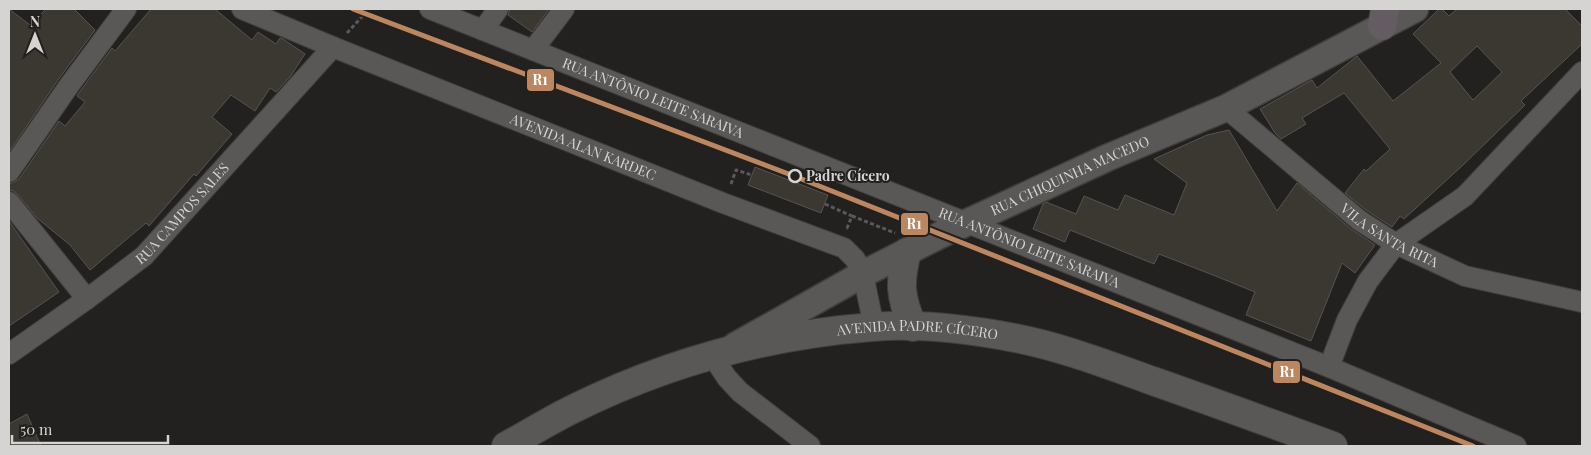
<svg xmlns="http://www.w3.org/2000/svg" width="1591" height="455" viewBox="0 0 1591 455" font-family="'Playfair Display',serif">
  <style>
    .building { fill: #3b3832; stroke: #545452; fill-rule: evenodd }
    .lines { fill: none; stroke-linecap: round; stroke-linejoin: round }
    .minor-casing { stroke: #3f3e3d; stroke-width: 22 }
    .tertiary-casing { stroke: #3f3e3d; stroke-width: 29 }
    .secondary-casing { stroke: #3f3e3d; stroke-width: 30 }
    .trunk-casing { stroke: #3f3e3d; stroke-width: 30 }
    .path { stroke: #5a5959; stroke-width: 3; stroke-dasharray: 4 2.5; stroke-linecap: butt }
    .minor { stroke: #595857; stroke-width: 20 }
    .tertiary { stroke: #595857; stroke-width: 26 }
    .secondary { stroke: #595857; stroke-width: 28 }
    .trunk { stroke: #645c62; stroke-width: 28 }
    .rail-1-casing { stroke: #23211e; stroke-width: 9 }
    .rail-1 { stroke: #bb8660; stroke-width: 5 }
    .stop-dot { fill: #23211e; stroke: #d6d4d3; stroke-width: 2.5 }
    .labels { text-anchor: middle; stroke-width: 4; stroke-linejoin: round; paint-order: stroke }
    .street-label { font-size: 14px; fill: #d6d4d3; stroke: #23211e }
    .stop-label { font-size: 14px; font-weight: bold; fill: #d6d4d3; stroke: #23211e; text-anchor: start }
    .line-badge { stroke: #23211e; stroke-width: 2 }
    .badge-label { font-size: 14px; text-anchor: middle; font-weight: bold; fill: #fff }
  </style>
  <rect width="100%" height="100%" fill="#22211f"/>
  <path class="building" d="M9,9L30,25L46,9H74L95,30L58,80L9,152Z
    M151,9H215L252,40L258,32L276,44L280,38L283,39L305,54L290,77L276,92L270,88L255,111L231,95L212,117L232,134L196,176L194,174L149,226L146,223L90,270L70,245L37,218L18,195L14,191L9,190V184L14,182L19,179L59,121L65,126L85,102L77,96L78,94L112,48L115,51Z
    M510,9H549L532,32L508,15Z
    M1439,9H1442L1449,16L1457,9H1565L1582,26V44L1521,101L1525,105L1463,165L1404,219L1400,216L1392,227L1366,210L1345,193L1364,169L1366,171L1390,149L1344,93L1302,118L1306,124L1281,139L1275,133L1260,109L1312,80L1317,88L1357,56L1393,101L1441,63L1413,34ZM1477,46L1502,72L1473,100L1450,72Z
    M1229,130L1277,211L1297,183L1351,229L1375,245L1355,273L1342,263L1311,341L1246,315L1255,292L1213,275L1159,254L1154,264L1070,230L1065,242L1033,229L1043,204L1046,202L1076,214L1084,196L1118,210L1125,195L1174,215L1187,183L1154,159L1207,135Z
    M755,167L828,195L821,213L748,185Z
    M9,221L59,292L9,326Z
    M27,414L41,446H9V424Z"/>
  <g class="lines">
    <g class="minor-casing">
      <g id="minor">
        <path id="s1" d="M242,9L333,47L723,203L844,248L855,259L863,274L874,327"/>
        <path id="s2" d="M430,9L1329,367L1516,446"/>
        <path d="M483,30L498,9"/>
        <path d="M533,50L564,9"/>
        <path id="s3" d="M1226,108L1359,220L1396,244L1465,276L1582,302"/>
        <path d="M9,172L68,87L126,9"/>
        <path d="M9,202L87,299"/>
        <path id="s4" d="M9,354L87,299L144,256L333,47"/>
        <path d="M711,354L727,378L740,392L810,446"/>
        <path d="M1329,367L1347,320L1368,281L1396,244L1465,196L1582,72"/>
      </g>
    </g>
    <g class="tertiary-casing">
      <g id="tertiary">
        <path id="s5" d="M735,346L863,274L940,235L1109,157L1226,108L1415,9"/>
      </g>
    </g>
    <g class="secondary-casing">
      <g id="secondary">
        <path d="M907,252C899,283 900,297 913,327"/>
        <path id="s6" d="M506,446C528,434 549,421 571,410C665,363 768,335 872,327C919,323 969,329 1015,338C1062,347 1108,365 1153,381C1213,402 1273,424 1333,446"/>
      </g>
    </g>
    <g class="trunk-casing">
      <path id="trunk" d="M1382,26L1385,9"/>
    </g>
    <path class="path" d="M347,33L369,9
      M731,184L736,170L752,175
      M825,204L852,216L847,228H846
      M852,216L895,233"/>
    <use href="#minor" class="minor"/>
    <use href="#tertiary" class="tertiary"/>
    <use href="#secondary" class="secondary"/>
    <use href="#trunk" class="trunk"/>
    <g class="rail-1-casing">
      <path id="rail-1" d="M353,9L794,176L1473,446"/>
    </g>
    <use href="#rail-1" class="rail-1"/>
  </g>
  <circle class="stop-dot" cx="795" cy="176" r="6"/>
  <g class="labels">
    <g class="street-label">
      <text dy="5" stroke="none"><textPath href="#s2" startOffset="240">RUA ANTÔNIO LEITE SARAIVA</textPath></text>
      <text dy="5" stroke="none"><textPath href="#s1" startOffset="368">AVENIDA ALAN KARDEC</textPath></text>
      <text dy="5" stroke="none"><textPath href="#s5" startOffset="376">RUA CHIQUINHA MACEDO</textPath></text>
      <text dy="5" stroke="none"><textPath href="#s4" startOffset="224">RUA CAMPOS SALES</textPath></text>
      <text dy="5" stroke="none"><textPath href="#s3" startOffset="208">VILA SANTA RITA</textPath></text>
      <text dy="5" stroke="none"><textPath href="#s2" startOffset="645">RUA ANTÔNIO LEITE SARAIVA</textPath></text>
      <text dy="5" stroke="none"><textPath href="#s6" startOffset="434">AVENIDA PADRE CÍCERO</textPath></text>
    </g>
    <g class="stop-label">
      <text x="806" y="181">Padre Cícero</text>
    </g>
  </g>
  <g class="line-badge">
    <rect x="526" y="68" width="29" height="24" rx="5" fill="#bb8660"/>
    <rect x="900" y="212" width="29" height="24" rx="5" fill="#bb8660"/>
    <rect x="1272" y="360" width="29" height="24" rx="5" fill="#bb8660"/>
  </g>
  <g class="badge-label">
    <text x="540" y="85">R1</text>
    <text x="914" y="229">R1</text>
    <text x="1287" y="377">R1</text>
  </g>
  <rect width="1591" height="455" fill="none" stroke="#d6d4d3" stroke-width="20"/>
  <g transform="translate(35 35)" stroke="#23211e" stroke-width="4" paint-order="stroke">
  <path d="M0-4L9 19L0 12L-9 19Z" fill="#d6d4d3"/>
  <text y="-8" font-size="14" font-weight="bold" text-anchor="middle" fill="#d6d4d3">N</text>
  </g>
  <path d="M12 435v8h156v-8" fill="none" stroke="#d6d4d3" stroke-width="2.5"/>
  <text x="20" y="435" font-size="15" fill="#d6d4d3" stroke="#23211e" stroke-width="4" paint-order="stroke">50 m</text>
</svg>
